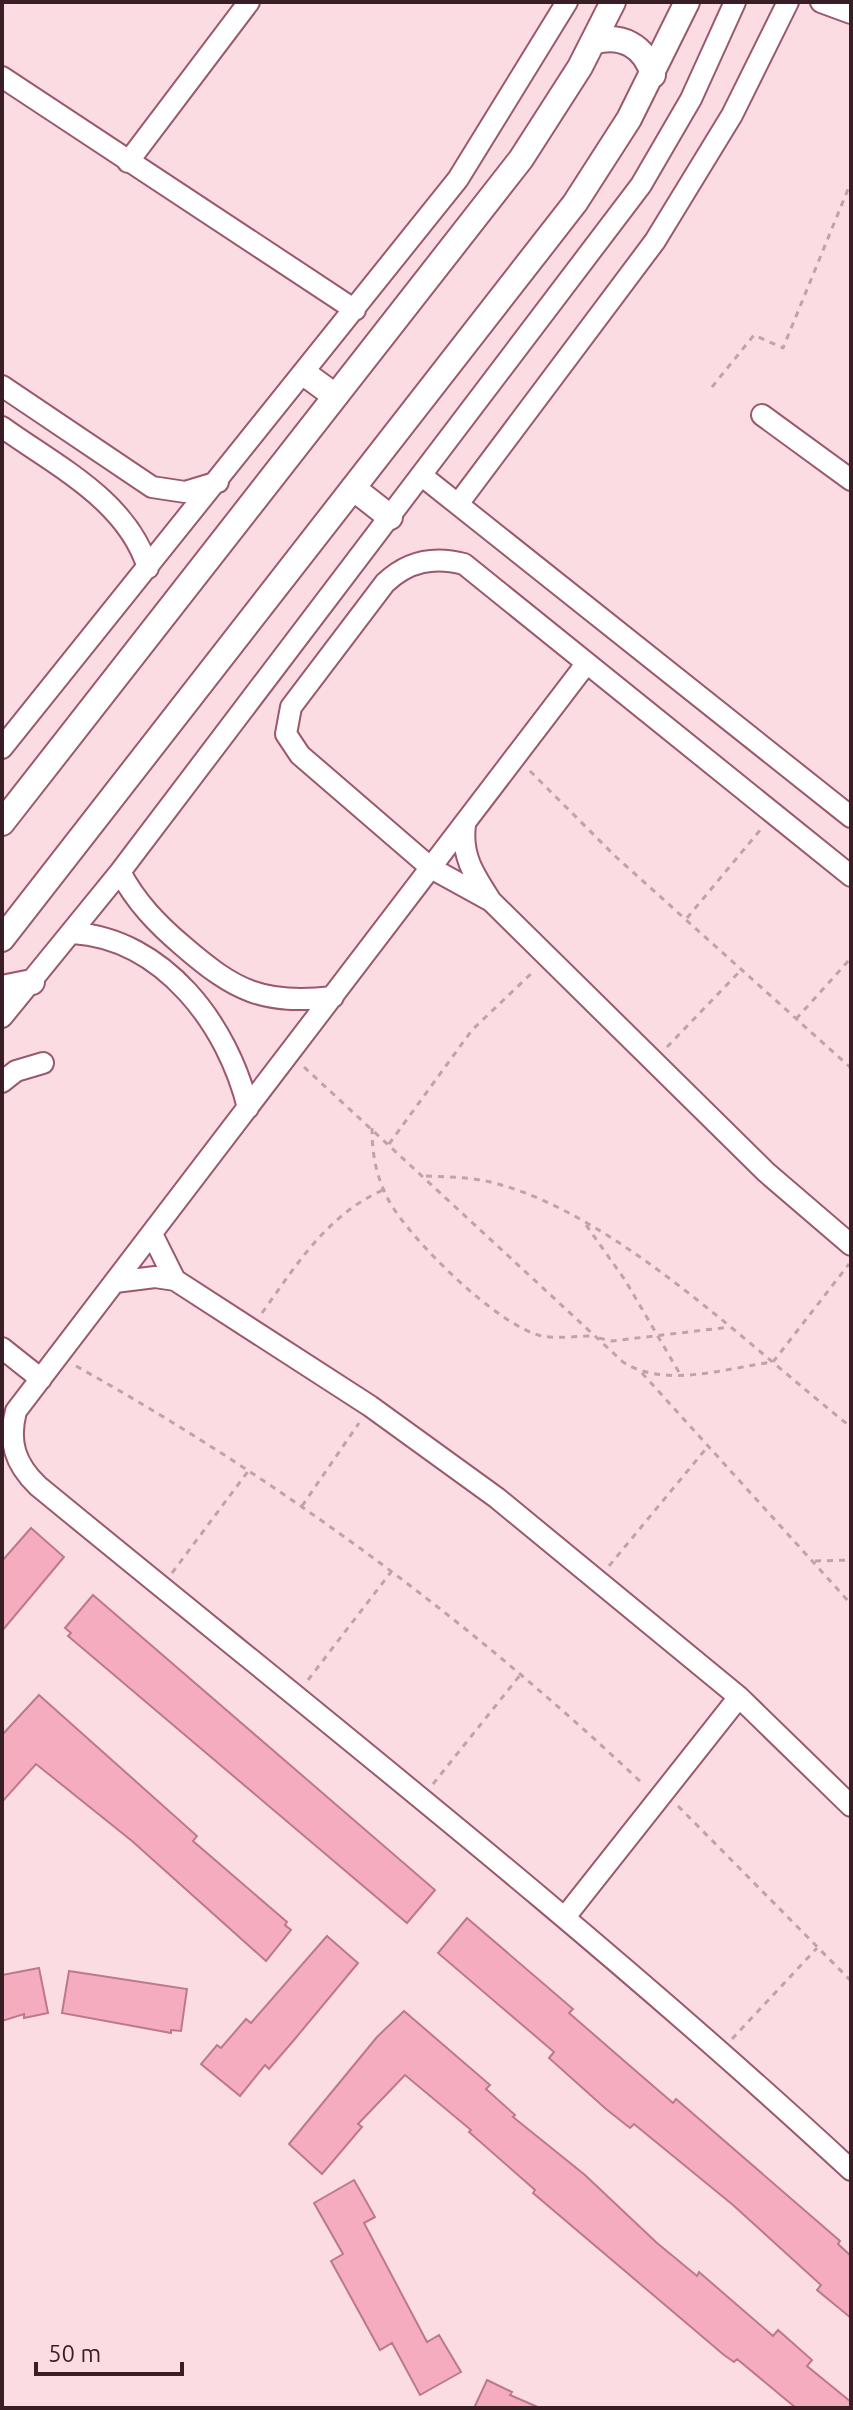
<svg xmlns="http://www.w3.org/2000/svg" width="853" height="2410" viewBox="0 0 853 2410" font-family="Ubuntu,sans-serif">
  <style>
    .building { fill: #f4acbe; stroke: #bd798c; stroke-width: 2 }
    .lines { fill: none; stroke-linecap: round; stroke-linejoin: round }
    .minor-casing { stroke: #9a596c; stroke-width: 24 }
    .tertiary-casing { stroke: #9a596c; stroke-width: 28 }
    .path { stroke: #c0a2a9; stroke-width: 3; stroke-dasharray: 6 6; stroke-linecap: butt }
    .minor { stroke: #fff; stroke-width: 20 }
    .tertiary { stroke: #fff; stroke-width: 24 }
  </style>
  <rect width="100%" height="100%" fill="#fbdce3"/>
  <path class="building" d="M31,1528L64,1557L2,1631V1561Z
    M93,1595L435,1890L407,1923L68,1636L71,1633L65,1628Z
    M39,1695L197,1836L193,1841L287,1922L285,1925L291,1930L266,1961L132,1841L36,1764L2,1802V1735Z
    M467,1918L573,2009L569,2013L637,2072L673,2103L676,2099L840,2241L838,2244L851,2256V2318L817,2290L821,2285L733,2205L634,2124L630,2128L606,2109L549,2058L554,2052L438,1953Z
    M327,1936L358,1963L294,2040L269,2069L265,2065L240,2096L201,2064L217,2045L221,2048L246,2019L251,2023Z
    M39,1968L48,2013L24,2018V2014L2,2021V1975Z
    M69,1971L187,1989L181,2031L171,2030V2033L62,2013Z
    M404,2011L490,2085L486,2089L515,2115L513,2117L585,2175L657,2243L697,2276L699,2272L773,2336L778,2330L812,2360L807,2366L851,2402V2408H796L737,2359L734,2362L724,2355L533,2193L535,2190L469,2132L471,2130L405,2075L358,2124L362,2127L322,2174L289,2144L377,2037Z
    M354,2180L375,2217L364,2223L427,2342L439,2335L461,2372L420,2395L392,2343L380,2350L331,2261L343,2254L314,2203Z
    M487,2380L512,2392L510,2395L540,2408H474Z"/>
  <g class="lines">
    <g class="minor-casing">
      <path id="minor" d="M821,2L851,13
        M2,77L355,310
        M128,162L249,2
        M2,386L152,487L185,492L218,482
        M762,415L851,480
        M2,427C56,466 127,500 148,568
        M421,475L851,817
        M458,504L655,241L732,115L788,2
        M586,664L16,1411C8,1442 15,1464 38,1486C312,1711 591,1929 851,2170
        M2,748L458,179L567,2
        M465,825C461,856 474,875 491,901L766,1172L851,1245
        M120,872C136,902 157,924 183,946C235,991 263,1005 333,997
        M491,901L431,868L300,755L286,734L291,707L385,583C408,561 434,556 464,564L851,876
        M73,933C164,939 228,1025 248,1108
        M2,1017L120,872L641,185L691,99L735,2
        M2,1082L16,1071L43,1063
        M152,1234L175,1280
        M115,1282L155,1277L175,1280L370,1406L497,1498L739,1697L851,1806
        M2,1348L41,1379
        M565,1917L739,1697"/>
    </g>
    <g class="tertiary-casing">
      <path id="tertiary" d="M593,42C621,33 645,46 653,75
        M305,374L335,396
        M353,488L390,517
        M2,823L521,159L580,67L613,2
        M2,939L575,203L629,119L687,2
        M2,988L32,982"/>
    </g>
    <path class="path" d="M712,387L754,335L783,348L851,182
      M530,771L615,856L851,1068
      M687,918L761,829
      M796,1019L851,958
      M667,1047L742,969
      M304,1067L623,1362C665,1389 726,1368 773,1362L849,1264
      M372,1128C372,1154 376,1176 388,1199C409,1239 499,1327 542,1336C557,1339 577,1336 592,1336
      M389,1144L472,1030L535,970
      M426,1176C450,1177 474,1177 498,1184C619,1217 752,1349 851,1427
      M586,1225L625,1280L680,1374
      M262,1313C297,1264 327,1215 383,1190
      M599,1338L612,1341L730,1327
      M76,1366C282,1481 473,1623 644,1785
      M642,1373L851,1604
      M302,1506L359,1423
      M815,1561L851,1560
      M609,1566L709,1445
      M172,1573L249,1470
      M308,1680L391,1572
      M433,1784L521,1674
      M678,1806L851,1981
      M732,2039L817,1948"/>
    <use href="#minor" class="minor"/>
    <use href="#tertiary" class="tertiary"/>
  </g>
  <rect width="853" height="2410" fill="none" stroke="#3a1e26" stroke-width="8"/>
  <path d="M36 2362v12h146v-12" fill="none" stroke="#3a1e26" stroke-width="4"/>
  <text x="48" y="2362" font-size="24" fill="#3a1e26" stroke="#fbdce3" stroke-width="6" paint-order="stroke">50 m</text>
</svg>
